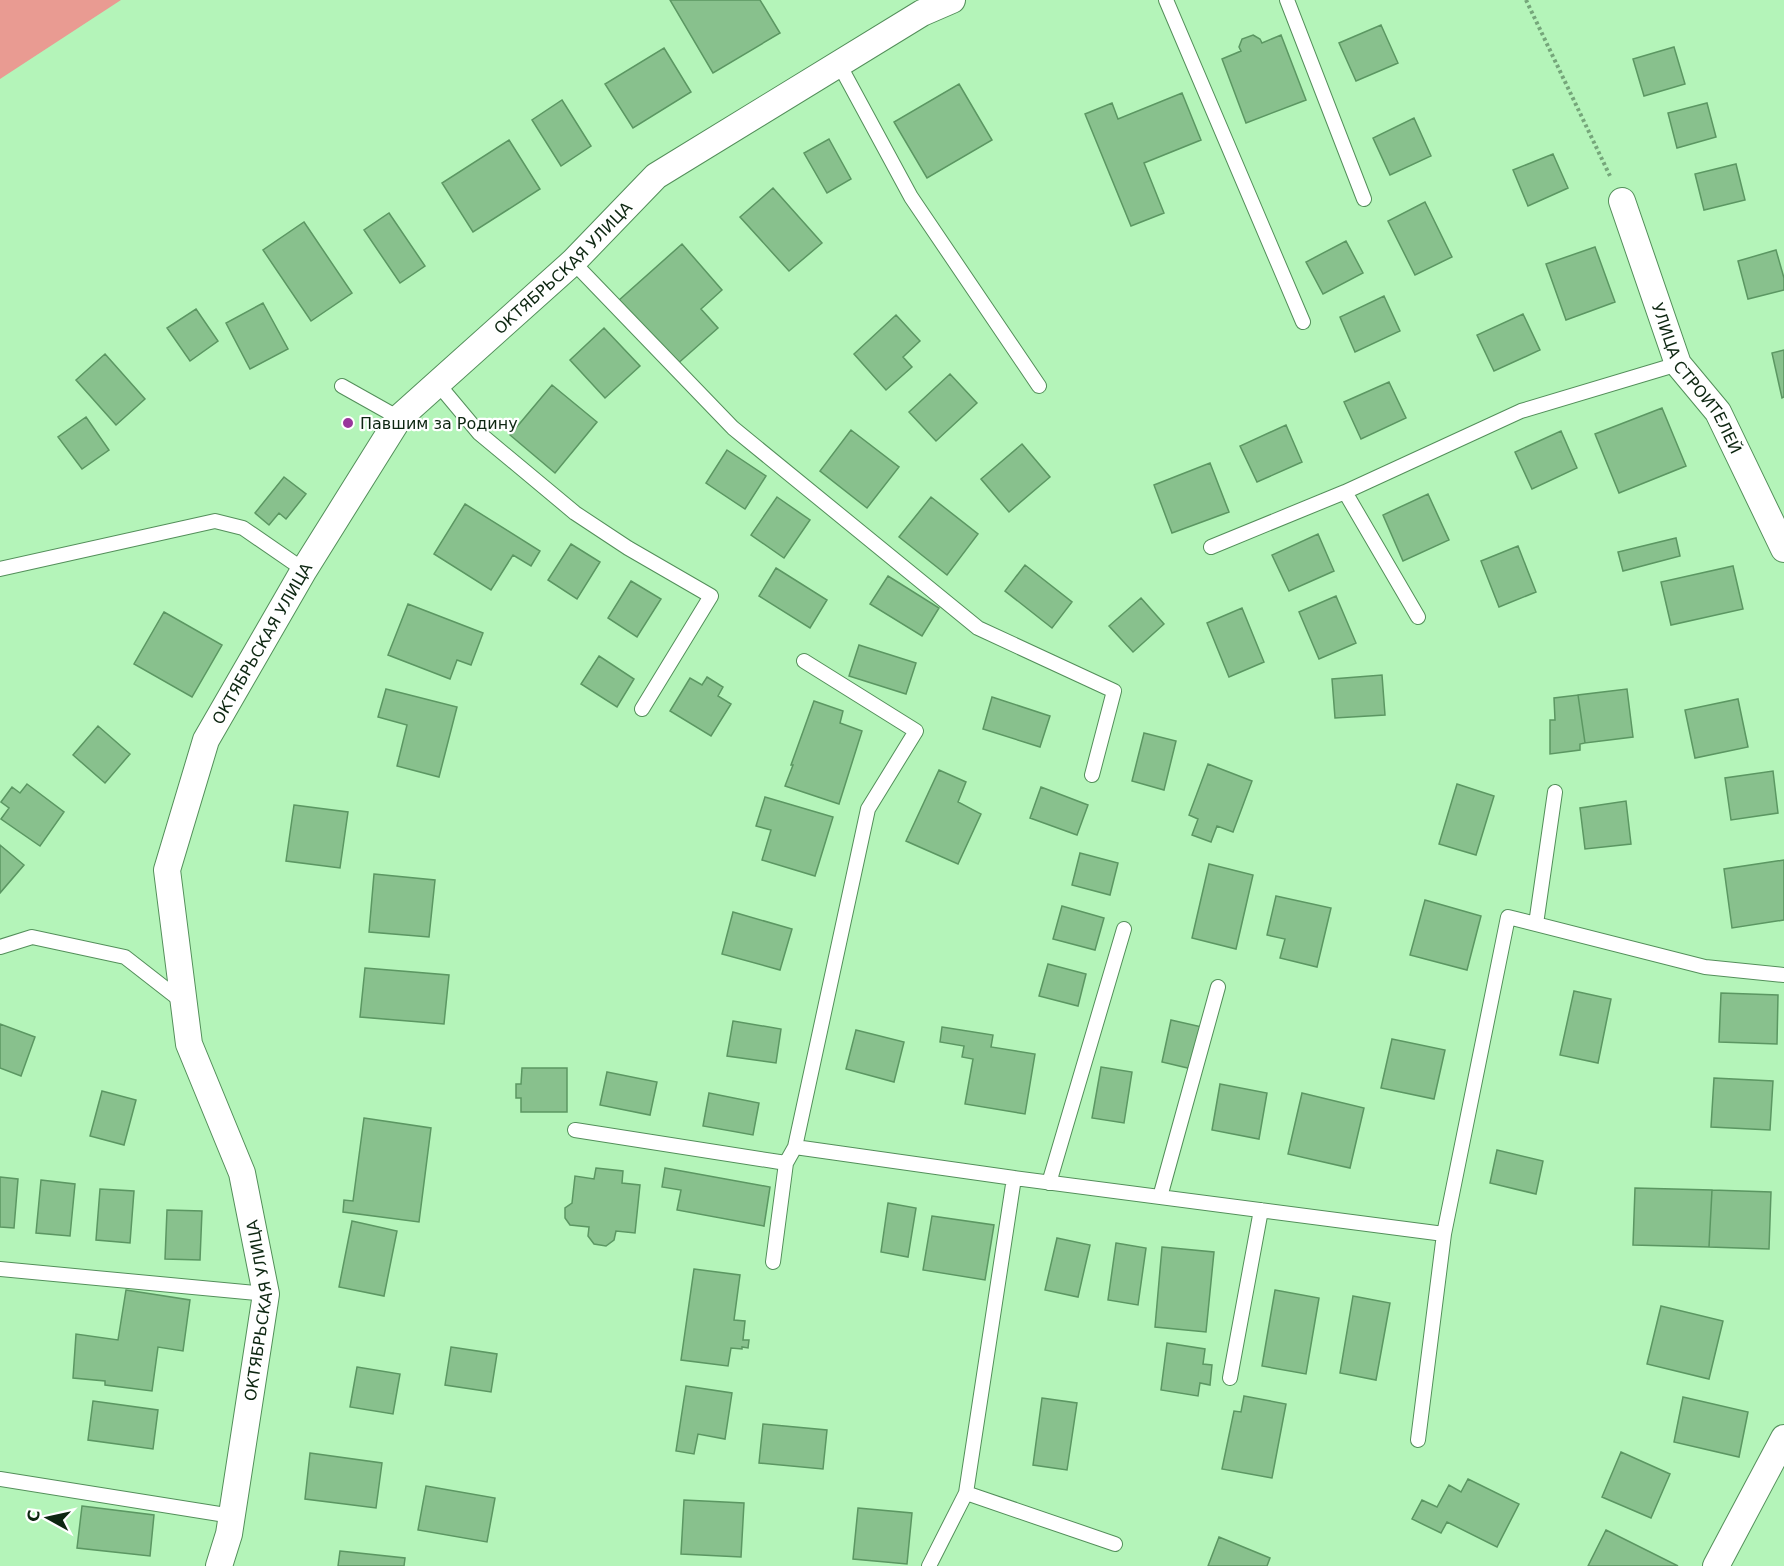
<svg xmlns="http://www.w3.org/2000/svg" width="1784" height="1566" viewBox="0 0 1784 1566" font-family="'DejaVu Sans',sans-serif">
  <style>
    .forest { fill: #e99b92 }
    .building { fill: #88c18d; stroke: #5b9762; stroke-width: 1.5 }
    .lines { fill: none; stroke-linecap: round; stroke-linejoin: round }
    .service-casing { stroke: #538f5a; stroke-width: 16 }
    .minor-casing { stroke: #538f5a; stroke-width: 28 }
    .path { stroke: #75a67a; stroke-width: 4; stroke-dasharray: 3 3; stroke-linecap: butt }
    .service { stroke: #fff; stroke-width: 14 }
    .minor { stroke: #fff; stroke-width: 26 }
    .poi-dot { fill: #99359b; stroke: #fff; stroke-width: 2 }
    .labels { text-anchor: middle; stroke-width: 4.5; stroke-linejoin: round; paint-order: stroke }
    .street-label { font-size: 16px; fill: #0d2611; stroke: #fff }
    .poi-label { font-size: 16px; fill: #0d2611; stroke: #fff; text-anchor: start }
  </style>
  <rect width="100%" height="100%" fill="#b4f4b9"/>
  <path class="forest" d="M0,0H121L0,79Z"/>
  <path class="building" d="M670,0H760L780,33L713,73Z
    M1381,25L1398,63L1356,81L1339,43Z
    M1253,35L1260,39L1262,43L1281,35L1306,100L1246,123L1222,59L1241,51L1239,47L1242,39Z
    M1674,47L1685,84L1644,96L1633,59Z
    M664,48L691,92L633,128L605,84Z
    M959,84L992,140L927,178L894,122Z
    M1182,93L1201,140L1144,163L1164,213L1131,226L1085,114L1112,103L1118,119Z
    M562,100L591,146L561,166L532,120Z
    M1707,103L1716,137L1677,148L1668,113Z
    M1414,118L1431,156L1390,175L1373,138Z
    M829,139L851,179L827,193L804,153Z
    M509,140L540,189L473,232L442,183Z
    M1553,154L1568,188L1528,206L1513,170Z
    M1736,164L1745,200L1704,210L1695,174Z
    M773,188L822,243L789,271L740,217Z
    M1425,202L1452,257L1415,275L1388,221Z
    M389,213L425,266L400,283L364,230Z
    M304,222L352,293L311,321L263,250Z
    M1346,241L1363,273L1323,294L1306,262Z
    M682,244L722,290L701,309L718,328L675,366L618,301Z
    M1595,247L1615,302L1566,320L1546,264Z
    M1776,250L1784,278V290L1748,299L1738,261Z
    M1384,296L1400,331L1355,352L1340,317Z
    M263,303L288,349L250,369L226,323Z
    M196,309L218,341L190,361L167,328Z
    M1523,314L1540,350L1494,371L1477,335Z
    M896,315L920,341L903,357L912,367L886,390L854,354Z
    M604,328L640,366L605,398L570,360Z
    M1784,350V397L1782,398L1772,353Z
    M105,354L145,399L116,425L76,380Z
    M950,374L977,403L936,441L909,412Z
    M1389,382L1406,418L1361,439L1344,402Z
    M552,385L597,422L555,473L510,435Z
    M1662,408L1686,466L1619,493L1595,434Z
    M86,417L109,450L82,469L58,437Z
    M1286,425L1302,462L1257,482L1240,446Z
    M851,430L899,467L867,508L820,471Z
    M1561,431L1577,468L1532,489L1515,452Z
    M1022,444L1050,477L1009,512L981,479Z
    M727,450L766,476L745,509L706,483Z
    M1210,463L1229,512L1172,533L1154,485Z
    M284,477L306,494L286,519L279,513L269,525L255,513Z
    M1428,494L1449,540L1403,561L1383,515Z
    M777,497L810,520L784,558L751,535Z
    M931,497L978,534L947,575L899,537Z
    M465,504L540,551L531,566L513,555L491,590L434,554Z
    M1318,534L1334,571L1289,591L1272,555Z
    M1676,538L1680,556L1623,571L1618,552Z
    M571,544L600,562L577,599L548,580Z
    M1518,546L1536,592L1499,607L1481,561Z
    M1025,565L1072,602L1052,628L1005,591Z
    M1733,566L1743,609L1671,625L1661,582Z
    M776,568L827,600L810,628L759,596Z
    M888,576L939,608L922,636L870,604Z
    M631,581L661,599L637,637L608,618Z
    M1336,596L1356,643L1319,659L1299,612Z
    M1141,598L1164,624L1133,652L1109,626Z
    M408,604L483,633L471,665L457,660L450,679L388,655Z
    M1242,608L1264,662L1229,677L1207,623Z
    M164,612L222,645L192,697L134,664Z
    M859,645L916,663L906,694L849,676Z
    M599,656L634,679L617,707L581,684Z
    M1382,675L1385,715L1335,718L1332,679Z
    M707,677L723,687L718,696L731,704L711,736L670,711L690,678L702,685Z
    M386,689L457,707L439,777L397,766L407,725L378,717Z
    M1627,689L1633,737L1585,743L1578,695Z
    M1578,695L1585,743L1580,744V750L1550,754V720H1555L1554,698Z
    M992,697L1050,716L1040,747L983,729Z
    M1738,699L1748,747L1695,758L1685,710Z
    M814,701L843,711L840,723L862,731L839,804L785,786L793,765H791Z
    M98,726L130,754L105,783L73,755Z
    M1144,733L1176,741L1164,790L1132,781Z
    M1208,764L1252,781L1233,832L1217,826L1211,842L1192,835L1198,819L1189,815Z
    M939,770L966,782L958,802L981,814L958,864L906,841Z
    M1773,771L1778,813L1731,820L1725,778Z
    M27,784L64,812L40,846L1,819L9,808L1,802L12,787L20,793Z
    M1457,784L1494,796L1476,855L1439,844Z
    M1041,787L1088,805L1077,835L1030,818Z
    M765,797L833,817L815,876L762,860L771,830L756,826Z
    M1626,801L1631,844L1585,849L1580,808Z
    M294,805L348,812L340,868L286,861Z
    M0,845L24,865L0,893Z
    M1080,853L1118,863L1110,895L1072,885Z
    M1784,860V920L1732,928L1724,869Z
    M1209,864L1253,875L1236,949L1192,938Z
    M374,874L435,880L429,937L369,932Z
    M1276,896L1331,908L1317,967L1280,958L1285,939L1267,935Z
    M1425,900L1481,916L1467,970L1410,955Z
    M1062,906L1104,918L1095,950L1053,939Z
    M733,912L792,929L780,970L722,954Z
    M1048,964L1086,974L1078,1006L1039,996Z
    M365,968L449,975L444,1024L360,1017Z
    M1574,991L1611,999L1598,1063L1560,1055Z
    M1721,993L1778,995L1777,1044L1719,1042Z
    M1171,1020L1202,1027L1192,1069L1162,1062Z
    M733,1021L781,1029L776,1063L727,1056Z
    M0,1024L35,1037L21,1076L0,1068Z
    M942,1027L993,1035L991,1047L1035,1054L1025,1114L965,1104L973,1059L962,1057L964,1046L940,1042Z
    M856,1030L904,1042L894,1082L846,1069Z
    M1392,1039L1445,1050L1434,1099L1381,1088Z
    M1101,1067L1132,1072L1124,1123L1092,1118Z
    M522,1068H567V1112H521V1098H516V1084H521Z
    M607,1072L657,1082L650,1115L600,1105Z
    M1714,1078L1773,1081L1770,1130L1711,1127Z
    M1220,1084L1267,1093L1259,1139L1212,1130Z
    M102,1091L136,1100L124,1145L90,1136Z
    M709,1093L759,1103L753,1135L703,1126Z
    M1302,1093L1364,1108L1350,1168L1288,1154Z
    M364,1118L431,1128L419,1222L343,1212L344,1200L353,1201Z
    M1497,1150L1543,1161L1536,1194L1490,1183Z
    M596,1168L623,1171L622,1183L640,1185L635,1233L616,1231L614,1240L606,1246L594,1244L588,1236L589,1227L570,1225L565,1218V1208L572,1203L575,1176L594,1179Z
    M665,1168L770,1187L764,1226L677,1210L681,1190L662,1187Z
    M0,1177L18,1179L14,1228L0,1227Z
    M41,1180L75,1184L70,1236L36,1233Z
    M1635,1188L1712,1190L1709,1247L1633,1245Z
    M100,1189L134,1191L130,1243L96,1240Z
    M1712,1190L1771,1192L1769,1249L1709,1247Z
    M888,1203L916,1208L908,1257L881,1252Z
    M167,1210L202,1211L200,1260L165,1259Z
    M932,1216L994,1225L985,1280L923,1270Z
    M352,1221L397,1231L384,1296L339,1287Z
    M1057,1238L1090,1245L1078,1297L1045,1290Z
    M1116,1243L1146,1248L1138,1305L1108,1300Z
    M1162,1247L1214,1252L1206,1332L1155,1327Z
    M694,1269L740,1275L734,1320L745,1321L743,1340H749L748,1348L742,1347V1349L731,1348L728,1366L681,1360Z
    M126,1290L190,1300L183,1351L158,1347L152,1391L105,1385V1381L73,1378L76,1334L118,1340Z
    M1275,1290L1319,1298L1306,1374L1262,1366Z
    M1353,1296L1390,1303L1376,1380L1340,1373Z
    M1661,1306L1723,1321L1709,1379L1647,1364Z
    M1167,1343L1205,1349L1203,1364L1212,1365L1210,1385L1200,1383L1198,1396L1161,1390Z
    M451,1347L497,1354L491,1392L445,1385Z
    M357,1367L400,1374L393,1414L350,1407Z
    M686,1386L732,1393L725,1439L698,1434L694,1454L676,1451Z
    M1244,1396L1286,1404L1272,1478L1222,1469L1234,1411L1241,1412Z
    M1683,1397L1748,1412L1739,1457L1674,1442Z
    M1042,1398L1077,1403L1067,1470L1033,1465Z
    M93,1401L158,1410L153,1449L88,1440Z
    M763,1424L827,1430L823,1469L759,1463Z
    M1621,1452L1670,1474L1651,1518L1602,1497Z
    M310,1453L382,1463L376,1508L305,1499Z
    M1468,1479L1519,1504L1497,1547L1447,1522L1441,1533L1412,1519L1422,1500L1437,1507L1449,1485L1461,1492Z
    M426,1486L495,1498L487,1542L418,1530Z
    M684,1500L744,1503L741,1557L681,1554Z
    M82,1506L154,1515L150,1556L77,1548Z
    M858,1508L912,1513L907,1564L853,1559Z
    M1606,1530L1678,1566H1588Z
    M1219,1537L1270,1558L1267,1566H1208Z
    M340,1551L405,1558L404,1566H338Z"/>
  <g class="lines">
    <g class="service-casing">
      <path id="service" d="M1166,0L1303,322
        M1287,0L1364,199
        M839,64L911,197L1039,386
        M573,262L733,428L978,628L1114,691L1092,775
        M438,384L479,433L575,513L628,548L711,596L642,709
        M342,386L399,418
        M1211,547L1345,492
        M0,569L215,521L243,528L304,570
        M1418,617L1345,492L1521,411L1678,364
        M804,661L916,731L868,809L795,1147L1014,1178
        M1536,924L1555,792
        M0,947L32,937L125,957L184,1003
        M575,1130L786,1163L795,1147
        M1049,1183L1124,929
        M1160,1197L1218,987
        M773,1262L786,1163
        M0,1269L266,1294
        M1230,1378L1261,1210
        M1418,1440L1444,1234
        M0,1479L232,1516
        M1115,1544L966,1493L1014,1178L1444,1234L1508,917L1705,967L1784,975
        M929,1566L966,1493"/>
    </g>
    <g class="minor-casing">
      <g id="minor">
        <path id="s1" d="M1622,201L1678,364L1718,412L1784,549"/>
        <path id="s2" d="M219,1566L229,1534L266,1294L242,1173L189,1044L167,870L206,740L304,570L399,418L573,262L656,176L922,13L952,0"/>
        <path d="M1716,1566L1784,1438"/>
      </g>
    </g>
    <path class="path" d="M1526,0L1610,176"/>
    <use href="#service" class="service"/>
    <use href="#minor" class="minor"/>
  </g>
  <circle class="poi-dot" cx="348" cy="423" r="6"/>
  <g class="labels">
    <g class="street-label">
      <text dy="6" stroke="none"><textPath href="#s2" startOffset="1448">ОКТЯБРЬСКАЯ УЛИЦА</textPath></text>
      <text dy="6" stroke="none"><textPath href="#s1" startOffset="194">УЛИЦА СТРОИТЕЛЕЙ</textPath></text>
      <text dy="6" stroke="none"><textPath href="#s2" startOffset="962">ОКТЯБРЬСКАЯ УЛИЦА</textPath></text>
      <text dy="6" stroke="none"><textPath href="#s2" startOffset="260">ОКТЯБРЬСКАЯ УЛИЦА</textPath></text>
    </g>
    <g class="poi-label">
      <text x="360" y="429">Павшим за Родину</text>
    </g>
  </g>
  <g transform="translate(48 1518) rotate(278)" stroke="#ffffff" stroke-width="4.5" paint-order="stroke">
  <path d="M0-4.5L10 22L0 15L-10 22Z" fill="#0d2611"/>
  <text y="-9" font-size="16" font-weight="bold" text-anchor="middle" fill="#0d2611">С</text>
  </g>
</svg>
